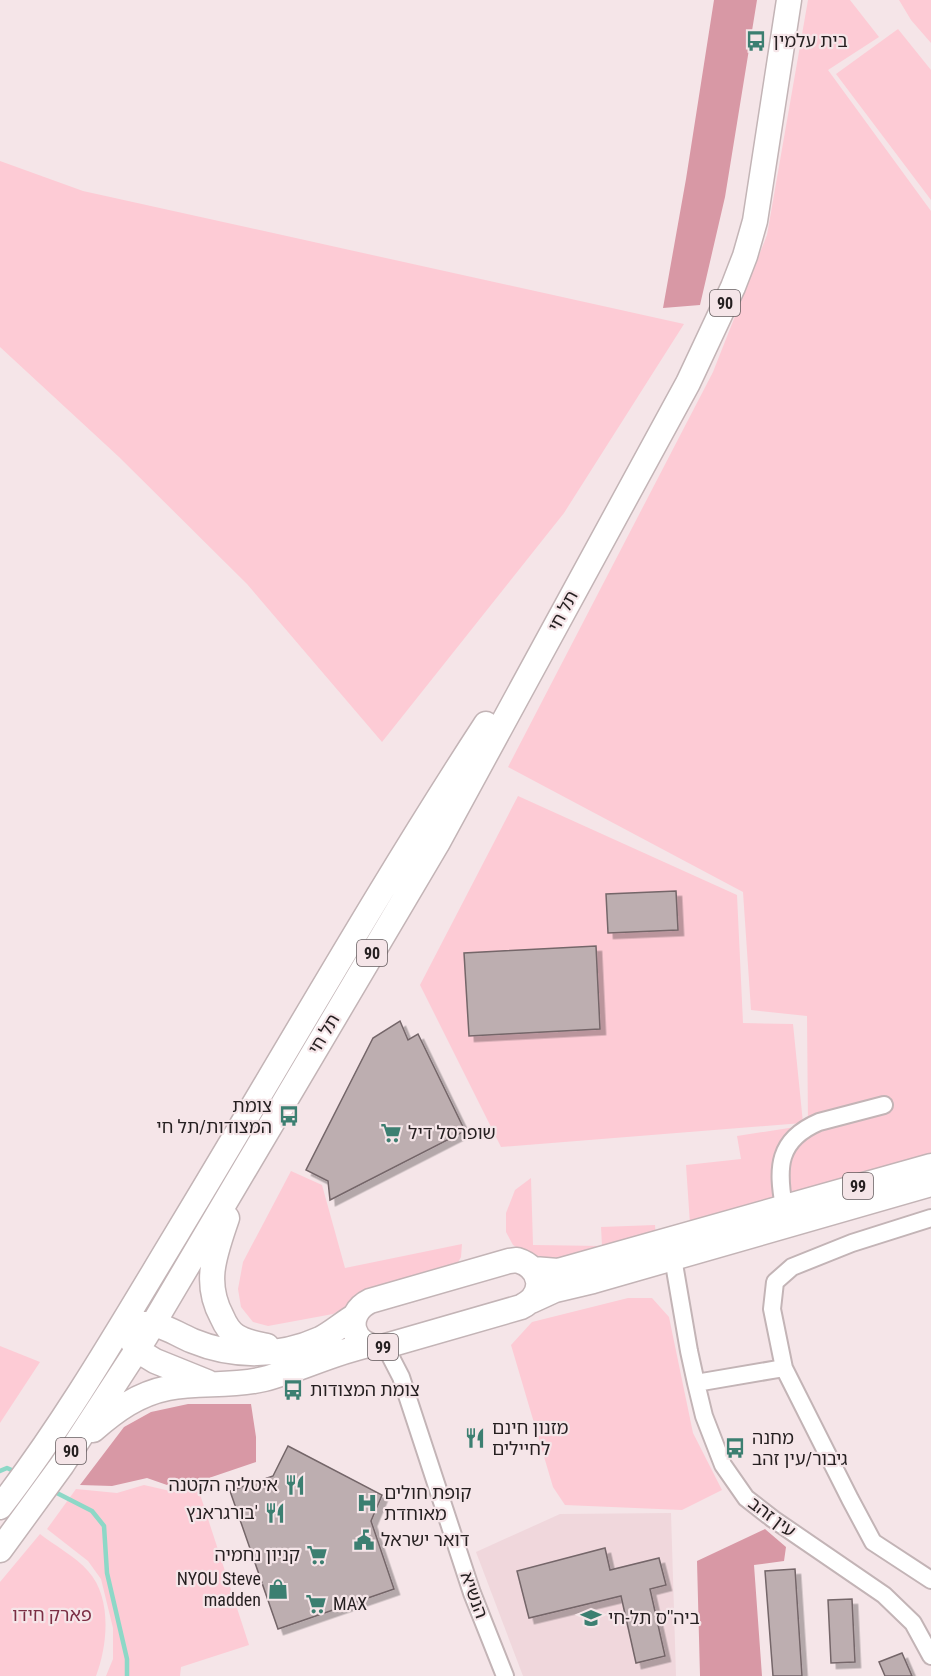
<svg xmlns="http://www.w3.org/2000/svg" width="931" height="1676" viewBox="0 0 931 1676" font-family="'Roboto Condensed','Noto Sans Hebrew',sans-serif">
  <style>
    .built { fill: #f0d7dc }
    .green { fill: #fdcbd5 }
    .forest { fill: #d898a5 }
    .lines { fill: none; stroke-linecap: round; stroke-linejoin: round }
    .stream { stroke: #8dd8c7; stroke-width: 4.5 }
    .building { fill: #bdaeb0; stroke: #746669; stroke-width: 1.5; filter: url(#shadow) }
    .minor-casing { stroke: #c3b4b6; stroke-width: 20 }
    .highway-casing { stroke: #c3b4b6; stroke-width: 27 }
    .minor { stroke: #fff; stroke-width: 16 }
    .highway { stroke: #fff; stroke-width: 24 }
    .labels { text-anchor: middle; stroke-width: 4.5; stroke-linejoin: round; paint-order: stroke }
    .shield { fill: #f5e5e8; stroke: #635a5c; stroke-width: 1.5 }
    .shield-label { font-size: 16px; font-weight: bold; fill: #251f20 }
    .poi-label { font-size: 18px; fill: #251f20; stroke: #f5e5e8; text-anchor: start }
    .street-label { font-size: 18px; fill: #251f20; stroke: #f5e5e8 }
    .park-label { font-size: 18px; fill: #7b2e44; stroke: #f5e5e8 }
  </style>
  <defs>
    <filter id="shadow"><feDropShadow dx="5.5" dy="5.5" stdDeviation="0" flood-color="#0004"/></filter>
  </defs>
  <rect width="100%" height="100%" fill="#f5e5e8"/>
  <path class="built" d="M671,1513L676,1676H523L476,1552L560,1514Z"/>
  <path class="green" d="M808,0H850L879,37L828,70L931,211V1159L690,1224L686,1165L741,1159L737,1136L808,1125L807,1016L751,1010L743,892L508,767L713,372L767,235Z
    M899,0H931V43L911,20Z
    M898,29L931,70V200L836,74Z
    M0,161L83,191L684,324L564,513L382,742L247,584L119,457L0,347Z
    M518,796L737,895L743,1023L793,1024L803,1123L501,1147L420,985Z
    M291,1171L322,1185L345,1268L462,1244L461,1257L456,1266L374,1290L333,1314L268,1326L253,1322L241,1307L238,1289L243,1262Z
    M531,1178L533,1245L602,1246L601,1227L655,1225L656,1240L568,1258L533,1257L513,1245L506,1232V1213L515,1190Z
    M628,1298H652L669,1317L693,1433L722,1490L682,1510L565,1505L553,1487L511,1345L532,1322Z
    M0,1346L40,1362L0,1423Z
    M144,1485L179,1493L197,1485L249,1645L181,1667L180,1676H106L113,1659V1628L101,1579L88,1561L47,1529L76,1489L117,1493Z
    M40,1534C54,1545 76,1557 88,1571C112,1597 108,1645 96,1676H0V1582Z"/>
  <path class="forest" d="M714,0H757L725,197L700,305L663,308L686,179Z
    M188,1404H251L256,1437V1462L200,1481L167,1485L147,1478L112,1486L80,1485L124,1427L151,1412Z
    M765,1529L786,1547L784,1561L754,1565L762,1676H700L697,1561Z"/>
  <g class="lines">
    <path class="stream" d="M0,1471L7,1468L16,1472
      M53,1491L92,1511L104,1526L107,1573L127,1659V1676"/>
  </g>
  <path class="building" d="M676,891L678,930L608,933L606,894Z
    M596,946L600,1029L469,1036L464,953Z
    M400,1021L408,1040L418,1034L465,1131L330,1200L328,1181L306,1170L373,1038Z
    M288,1446L382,1495L371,1521L394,1589L278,1629L230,1491L273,1476Z
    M605,1548L610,1570L659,1558L666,1585L650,1589L665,1656L636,1663L621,1596L529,1618L517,1571Z
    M795,1569L802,1676H773L765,1571Z
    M852,1599L855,1662L831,1663L828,1600Z
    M902,1653L912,1676H885L879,1662Z"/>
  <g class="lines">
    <g class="minor-casing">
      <path id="minor" d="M784,1207C777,1168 777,1140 819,1122L884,1105
        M931,1218L852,1243L792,1267L775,1282L772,1309L784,1368L850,1499L873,1542L931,1580
        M673,1258L689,1351L696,1383L704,1416L723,1465L746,1498L773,1519L884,1595L913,1623L931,1656
        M385,1346L401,1377L472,1593L505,1676
        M696,1383L784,1368"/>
    </g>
    <g class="highway-casing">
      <path id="highway" d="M227,1218C215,1254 203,1282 222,1317C225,1324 230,1332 236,1336C245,1342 257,1344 267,1346
        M517,1260C543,1268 546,1295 521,1307L382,1347C351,1348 343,1314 370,1301L509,1261Z
        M533,1269L558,1271L931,1166
        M531,1301L555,1290L593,1281L931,1184
        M137,1324C163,1322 171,1332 193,1341C234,1358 280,1357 320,1339C332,1333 343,1323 355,1316
        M130,1337L137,1350L155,1361L207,1382
        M93,1430C116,1410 138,1394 168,1388C200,1382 232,1387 264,1379C299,1370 332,1353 368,1345
        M0,1507C65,1423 121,1326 176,1235C279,1065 377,891 486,724
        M0,1550L62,1465L146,1336L437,844L688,383L733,287L745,256L755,221L789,0"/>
    </g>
    <use href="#minor" class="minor"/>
    <use href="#highway" class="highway"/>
  </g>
  <defs>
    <g id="bus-bare" transform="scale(1.62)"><path d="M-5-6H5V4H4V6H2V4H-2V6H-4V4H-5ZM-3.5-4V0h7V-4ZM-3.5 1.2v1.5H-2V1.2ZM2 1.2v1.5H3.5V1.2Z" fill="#3c7f71" stroke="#f5e5e8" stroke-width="2.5" paint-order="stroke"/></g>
    <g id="supermarket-bare" transform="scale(1.62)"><path d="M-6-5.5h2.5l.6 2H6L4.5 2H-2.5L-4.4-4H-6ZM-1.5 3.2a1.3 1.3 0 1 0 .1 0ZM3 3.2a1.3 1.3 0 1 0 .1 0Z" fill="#3c7f71" stroke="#f5e5e8" stroke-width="2.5" paint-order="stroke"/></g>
    <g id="restaurant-bare" transform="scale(1.62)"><path d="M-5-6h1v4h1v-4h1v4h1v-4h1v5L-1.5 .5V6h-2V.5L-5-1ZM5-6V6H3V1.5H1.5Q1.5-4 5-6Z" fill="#3c7f71" stroke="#f5e5e8" stroke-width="2.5" paint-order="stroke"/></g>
    <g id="hospital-bare" transform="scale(1.62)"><path d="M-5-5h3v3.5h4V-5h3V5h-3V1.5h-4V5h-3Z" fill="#3c7f71" stroke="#f5e5e8" stroke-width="2.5" paint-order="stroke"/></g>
    <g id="civic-bare" transform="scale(1.62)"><path d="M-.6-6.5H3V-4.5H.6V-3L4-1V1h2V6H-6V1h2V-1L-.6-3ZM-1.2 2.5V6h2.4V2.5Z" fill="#3c7f71" stroke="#f5e5e8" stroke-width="2.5" paint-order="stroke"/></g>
    <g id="shop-bare" transform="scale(1.62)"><path d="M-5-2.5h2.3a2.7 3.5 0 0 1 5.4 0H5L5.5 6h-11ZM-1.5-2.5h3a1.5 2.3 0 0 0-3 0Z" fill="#3c7f71" stroke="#f5e5e8" stroke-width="2.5" paint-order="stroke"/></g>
    <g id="school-bare" transform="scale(1.62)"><path d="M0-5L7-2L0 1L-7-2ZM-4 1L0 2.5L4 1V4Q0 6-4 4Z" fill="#3c7f71" stroke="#f5e5e8" stroke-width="2.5" paint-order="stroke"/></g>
  </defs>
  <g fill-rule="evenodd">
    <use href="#bus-bare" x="756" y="41"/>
    <use href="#bus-bare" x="289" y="1116"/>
    <use href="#supermarket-bare" x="391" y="1133"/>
    <use href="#bus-bare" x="293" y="1390"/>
    <use href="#restaurant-bare" x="475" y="1438"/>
    <use href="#bus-bare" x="735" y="1448"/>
    <use href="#restaurant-bare" x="295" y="1485"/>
    <use href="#hospital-bare" x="367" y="1503"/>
    <use href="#restaurant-bare" x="275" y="1513"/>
    <use href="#civic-bare" x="364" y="1540"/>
    <use href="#supermarket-bare" x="317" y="1555"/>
    <use href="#shop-bare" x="278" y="1589"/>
    <use href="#supermarket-bare" x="316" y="1604"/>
    <use href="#school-bare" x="591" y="1618"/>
  </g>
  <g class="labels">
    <g class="shield">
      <rect x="710" y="290" width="30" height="26" rx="4.5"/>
      <rect x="357" y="940" width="30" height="26" rx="4.5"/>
      <rect x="843" y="1173" width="30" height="26" rx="4.5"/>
      <rect x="368" y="1334" width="30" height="26" rx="4.5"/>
      <rect x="56" y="1438" width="30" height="26" rx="4.5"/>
    </g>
    <g class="shield-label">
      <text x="725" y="309">90</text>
      <text x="372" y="959">90</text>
      <text x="858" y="1192">99</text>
      <text x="383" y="1353">99</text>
      <text x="71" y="1457">90</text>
    </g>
    <g class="poi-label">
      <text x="773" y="47">בית עלמין</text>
      <text x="272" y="1112" text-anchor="end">צומת<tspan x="272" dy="21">המצודות/תל חי</tspan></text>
      <text x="408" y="1139">שופרסל דיל</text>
      <text x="310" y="1396">צומת המצודות</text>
      <text x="492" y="1434">מזנון חינם<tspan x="492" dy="21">לחיילים</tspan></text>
      <text x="752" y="1444">מחנה<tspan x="752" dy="21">גיבור/עין זהב</tspan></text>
      <text x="278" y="1491" text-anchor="end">איטליה הקטנה</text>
      <text x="384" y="1499">קופת חולים<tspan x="384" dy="21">מאוחדת</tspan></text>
      <text x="258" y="1519" text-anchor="end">בורגראנץ'</text>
      <text x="381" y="1546">דואר ישראל</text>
      <text x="300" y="1561" text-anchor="end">קניון נחמיה</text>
      <text x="261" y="1585" text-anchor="end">NYOU Steve<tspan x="261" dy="21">madden</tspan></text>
      <text x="333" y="1610">MAX</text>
      <text x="608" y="1624">ביה''ס תל-חי</text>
    </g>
    <g class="street-label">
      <text transform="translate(563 611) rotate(-62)" y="6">תל חי</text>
      <text transform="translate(324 1034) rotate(-59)" y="6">תל חי</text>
      <text transform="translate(772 1517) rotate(37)" y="6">עין זהב</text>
      <text transform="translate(474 1595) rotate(70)" y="6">הנשיא</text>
    </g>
    <g class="park-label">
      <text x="52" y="1621">פארק חידו</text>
    </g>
  </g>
</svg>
